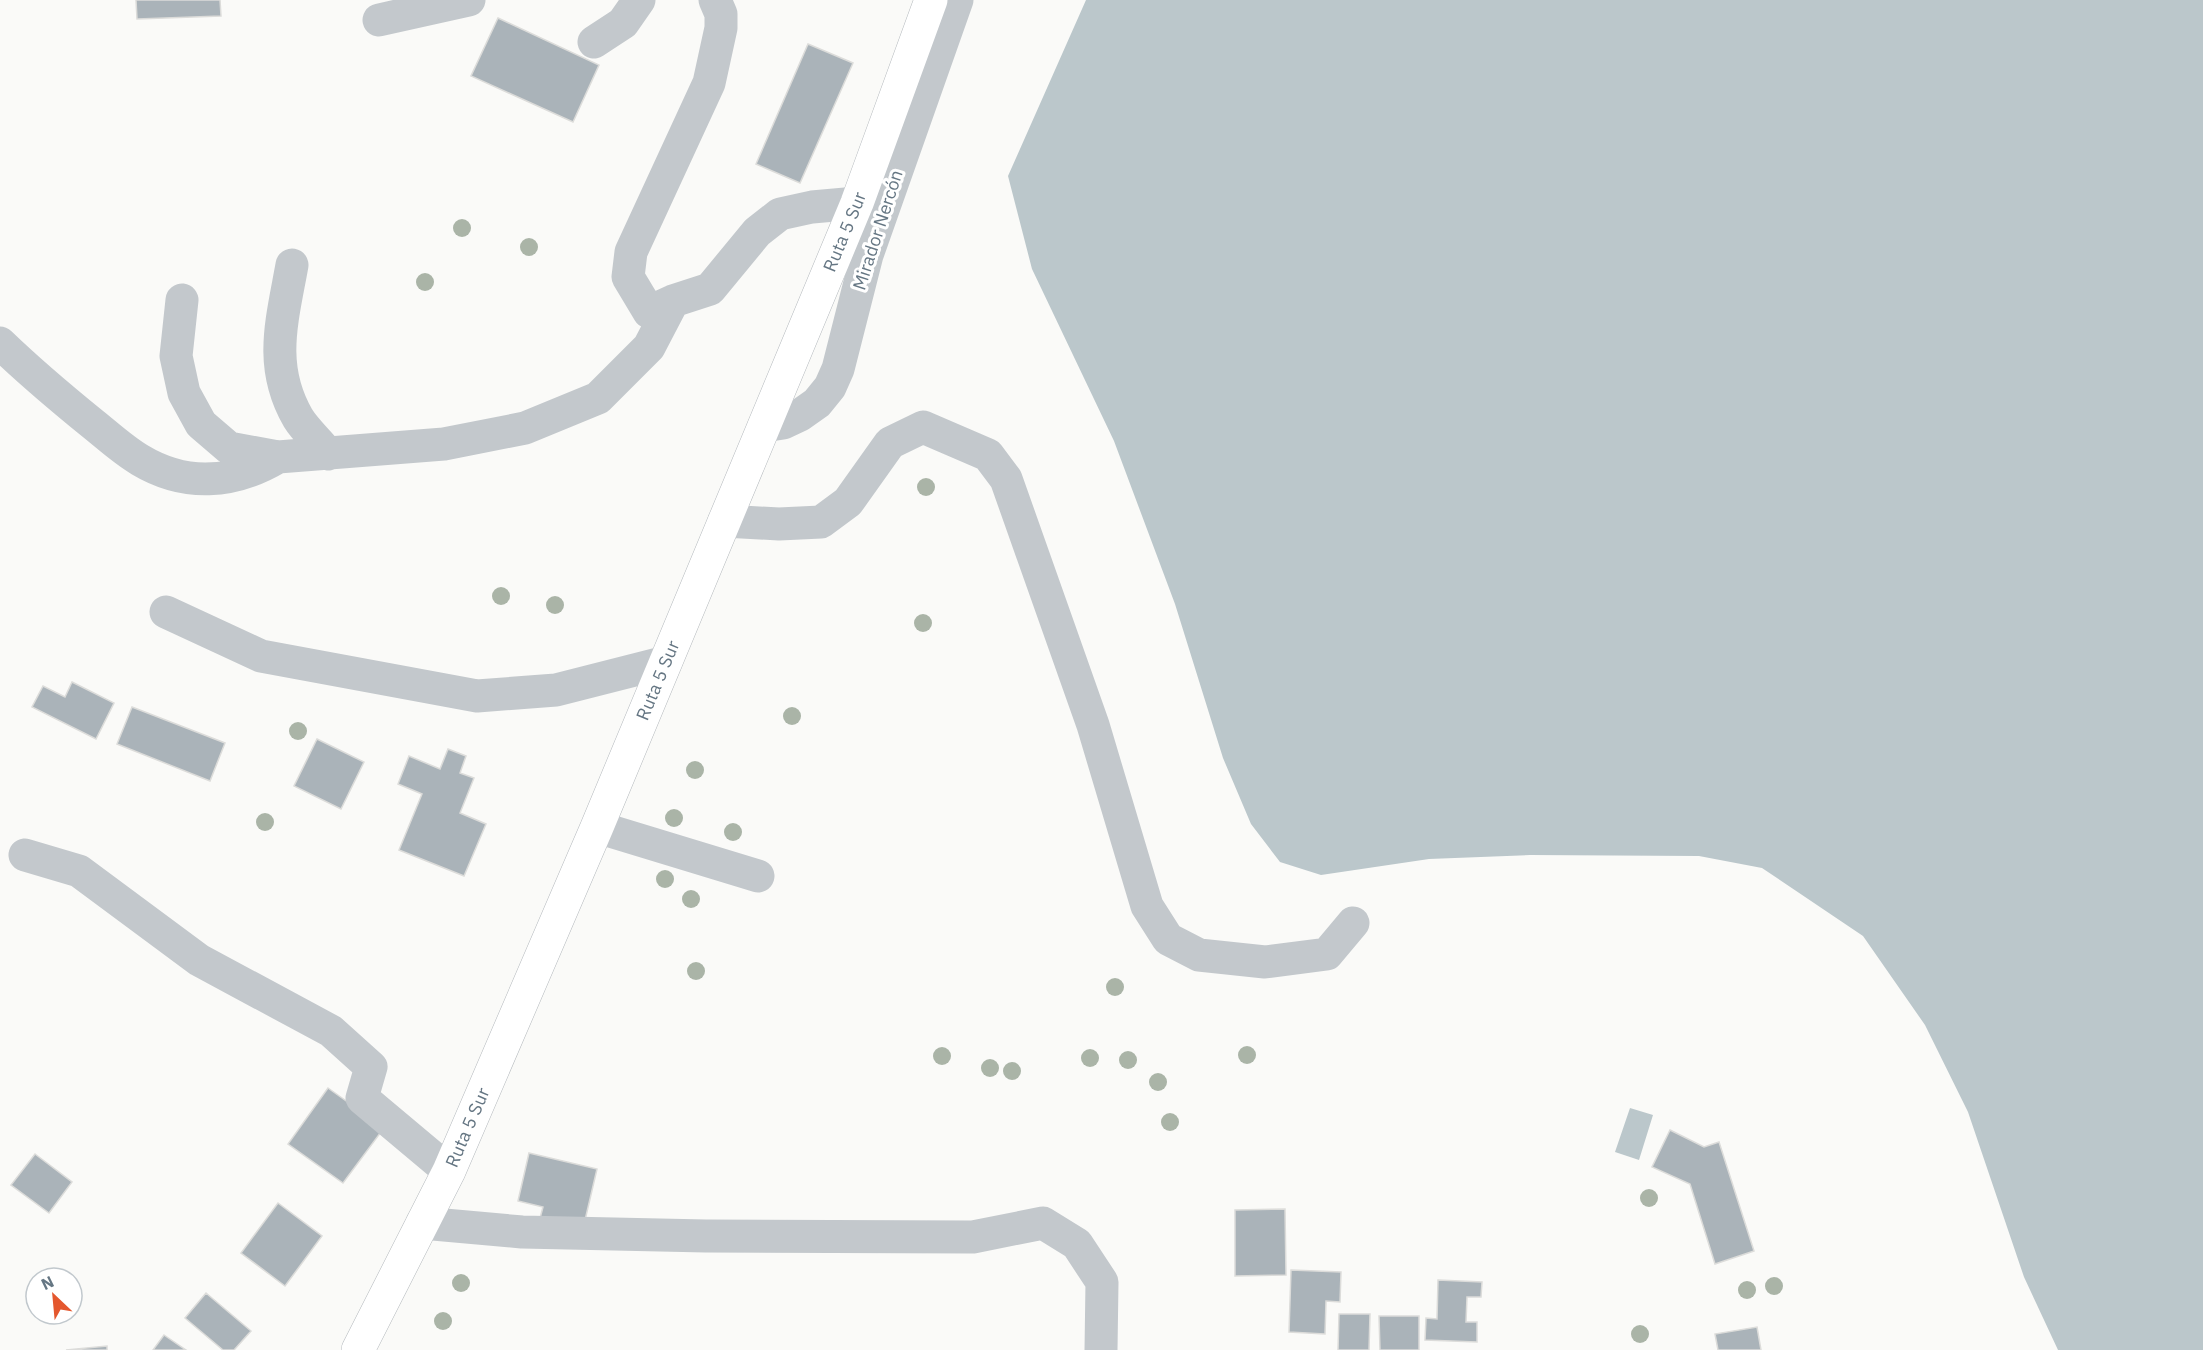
<svg xmlns="http://www.w3.org/2000/svg" width="2203" height="1350" viewBox="0 0 2203 1350" font-family="'IBM Plex Sans',sans-serif">
  <style>
    .water { fill: #bbc7cb }
    .building { fill: #aab3b9; stroke: #dcdcda; stroke-width: 1.5 }
    .lines { fill: none; stroke-linecap: round; stroke-linejoin: round }
    .highway-casing { stroke: #b4b9bd; stroke-width: 34 }
    .minor { stroke: #c3c8cc; stroke-width: 33 }
    .highway { stroke: #fff; stroke-width: 33 }
    .tree { fill: #aab4a7 }
    .labels { text-anchor: middle; stroke-width: 6; stroke-linejoin: round; paint-order: stroke }
    .street-label { font-size: 18px; fill: #657683; stroke: #fff }
  </style>
  <rect width="100%" height="100%" fill="#fafaf8"/>
  <path class="water" d="M1086,0H2203V1350H2058L2024,1277L1968,1112L1925,1025L1863,936L1762,868L1699,856L1530,855L1429,859L1321,875L1280,862L1251,824L1223,758L1175,604L1114,441L1032,269L1008,176Z
    M1630,1108L1653,1115L1639,1160L1615,1152Z"/>
  <path class="building" d="M136,0H220L221,16L137,19Z
    M498,18L599,65L573,122L471,76Z
    M808,44L853,63L800,183L756,164Z
    M72,682L114,703L96,739L32,707L43,686L65,697Z
    M132,707L225,743L210,781L117,744Z
    M317,739L364,762L341,809L294,786Z
    M448,749L466,756L460,773L474,778L460,813L486,824L464,876L399,850L422,794L398,784L409,756L440,769Z
    M328,1088L384,1128L343,1183L288,1144Z
    M1670,1130L1704,1147L1719,1142L1754,1251L1715,1264L1690,1184L1652,1167Z
    M529,1153L597,1169L582,1233L539,1222L543,1207L518,1201Z
    M35,1154L72,1182L49,1213L11,1185Z
    M278,1203L322,1236L285,1286L241,1253Z
    M1285,1209L1286,1275L1235,1276V1210Z
    M1291,1270L1341,1272L1340,1302L1326,1301L1325,1334L1289,1332Z
    M1438,1280L1482,1282L1481,1297H1467L1466,1322H1477V1342L1425,1340L1426,1318L1437,1319Z
    M206,1293L251,1331L234,1350H223L185,1318Z
    M1339,1314H1370L1369,1350H1338Z
    M1379,1316H1419V1350H1380Z
    M1757,1327L1761,1350H1718L1715,1334Z
    M164,1335L186,1350H153Z
    M107,1346V1350H66Z"/>
  <g class="lines">
    <g class="highway-casing">
      <g id="highway">
        <path id="s1" d="M358,1350L449,1171L597,827L857,203L931,0"/>
      </g>
    </g>
    <path class="minor" d="M715,0L721,14V28L709,83L631,252L628,277L649,312L673,301L710,289L757,232L780,214L812,207L857,203
      M379,20L469,0
      M594,42L623,23L639,0
      M292,265C282,321 268,366 298,418C306,431 319,442 328,454
      M182,300L176,356L184,393L201,424L229,448L278,457L444,444L525,428L598,398L649,347L673,301
      M0,343C29,371 61,398 93,424C108,436 123,450 140,460C185,487 233,484 278,457
      M764,426L783,423L800,415L817,403L830,387L838,369L867,255L957,0
      M724,521L779,524L821,522L848,502L890,443L923,427L988,455L1006,479L1093,725L1147,906L1168,939L1199,955L1265,962L1327,954L1353,923
      M166,612L261,656L477,696L556,690L666,662
      M597,827L758,876
      M25,855L79,871L199,960L331,1031L371,1067L362,1098L449,1171
      M422,1223L522,1232L706,1236L973,1237L1043,1223L1077,1244L1102,1282L1101,1350"/>
    <use href="#highway" class="highway"/>
  </g>
  <g class="tree">
    <circle cx="462" cy="228" r="9"/>
    <circle cx="529" cy="247" r="9"/>
    <circle cx="425" cy="282" r="9"/>
    <circle cx="926" cy="487" r="9"/>
    <circle cx="501" cy="596" r="9"/>
    <circle cx="555" cy="605" r="9"/>
    <circle cx="923" cy="623" r="9"/>
    <circle cx="792" cy="716" r="9"/>
    <circle cx="298" cy="731" r="9"/>
    <circle cx="695" cy="770" r="9"/>
    <circle cx="674" cy="818" r="9"/>
    <circle cx="265" cy="822" r="9"/>
    <circle cx="733" cy="832" r="9"/>
    <circle cx="665" cy="879" r="9"/>
    <circle cx="691" cy="899" r="9"/>
    <circle cx="696" cy="971" r="9"/>
    <circle cx="1115" cy="987" r="9"/>
    <circle cx="1247" cy="1055" r="9"/>
    <circle cx="942" cy="1056" r="9"/>
    <circle cx="1090" cy="1058" r="9"/>
    <circle cx="1128" cy="1060" r="9"/>
    <circle cx="990" cy="1068" r="9"/>
    <circle cx="1012" cy="1071" r="9"/>
    <circle cx="1158" cy="1082" r="9"/>
    <circle cx="1170" cy="1122" r="9"/>
    <circle cx="1649" cy="1198" r="9"/>
    <circle cx="461" cy="1283" r="9"/>
    <circle cx="1774" cy="1286" r="9"/>
    <circle cx="1747" cy="1290" r="9"/>
    <circle cx="443" cy="1321" r="9"/>
    <circle cx="1640" cy="1334" r="9"/>
  </g>
  <g class="labels">
    <g class="street-label">
      <text transform="translate(878 230) rotate(-72)" y="6">Mirador Nercón</text>
      <text dy="6" stroke="none"><textPath href="#s1" startOffset="1220">Ruta 5 Sur</textPath></text>
      <text dy="6" stroke="none"><textPath href="#s1" startOffset="734">Ruta 5 Sur</textPath></text>
      <text dy="6" stroke="none"><textPath href="#s1" startOffset="248">Ruta 5 Sur</textPath></text>
    </g>
  </g>
  <g transform="translate(54 1296) rotate(334)"><circle r="28" fill="#ffffff" stroke="#c1c8cd" stroke-width="1.5"/>
  <path d="M0-4.5L10 22L0 15L-10 22Z" fill="#e4572e"/>
  <text y="-9" font-size="16" font-weight="bold" text-anchor="middle" fill="#657683">N</text>
  </g>
</svg>
